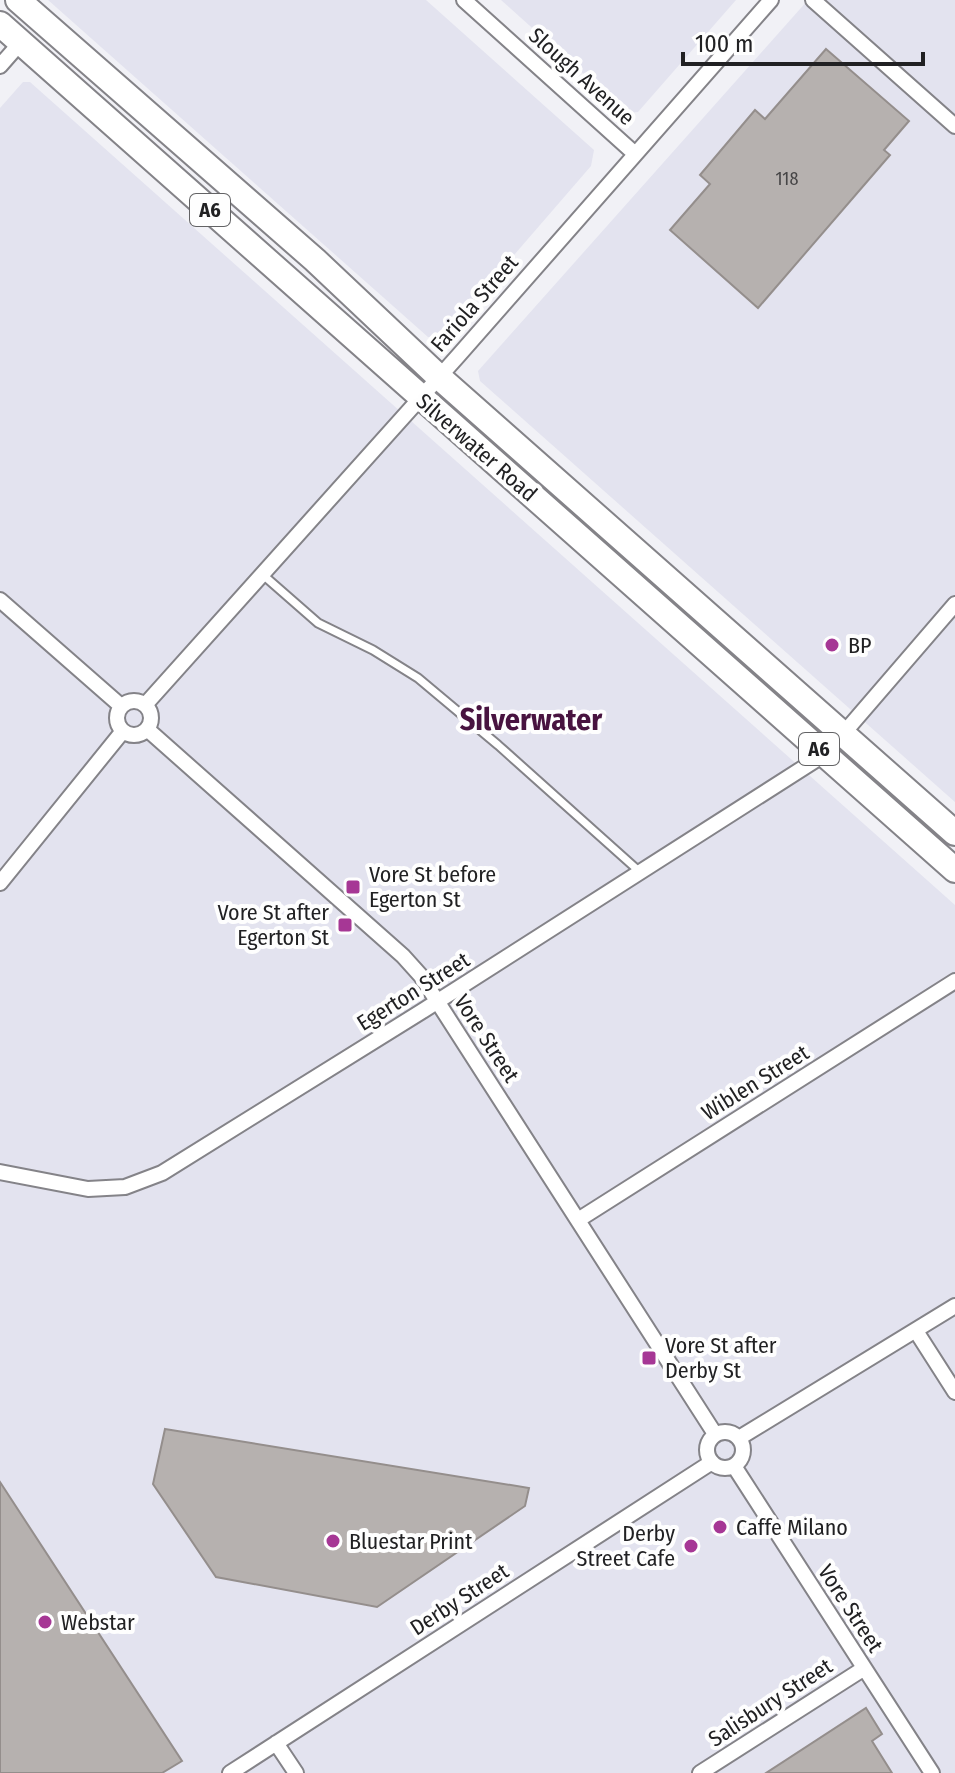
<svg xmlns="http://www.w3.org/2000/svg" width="955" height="1773" viewBox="0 0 955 1773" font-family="'Fira Sans Condensed',sans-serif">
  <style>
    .built { fill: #e3e3ef }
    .building { fill: #b6b1af; stroke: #948e8c; stroke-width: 2 }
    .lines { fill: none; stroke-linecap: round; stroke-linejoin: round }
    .lane-casing { stroke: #848388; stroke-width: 11 }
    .street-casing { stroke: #848388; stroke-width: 18 }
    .highway-casing { stroke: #848388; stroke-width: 28 }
    .lane { stroke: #fff; stroke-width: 7 }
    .street { stroke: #fff; stroke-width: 14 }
    .highway { stroke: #fff; stroke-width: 24 }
    .poi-dot { fill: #a63795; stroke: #fefefe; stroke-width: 3 }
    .labels { text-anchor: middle; stroke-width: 8; stroke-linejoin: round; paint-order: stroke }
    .number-label { font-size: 18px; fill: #464546 }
    .shield { fill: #fefefe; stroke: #636365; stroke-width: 2 }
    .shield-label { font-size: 20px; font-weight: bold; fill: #212123 }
    .street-label { font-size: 22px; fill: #212123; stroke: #fefefe }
    .poi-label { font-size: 22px; fill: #212123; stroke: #fefefe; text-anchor: start }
    .district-label { font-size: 30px; font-weight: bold; fill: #481340; stroke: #fefefe }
  </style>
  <rect width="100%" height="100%" fill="#f1f1f6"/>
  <path class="built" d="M48,0H426L594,150L591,166L444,336L428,337Z
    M501,0H736L638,112L627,113Z
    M808,0H955V802L480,381L478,371Z
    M23,82H30L955,905V1773H0V108Z"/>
  <path class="building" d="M826,49L909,121L884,150L890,155L758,308L670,230L710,184L700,175L755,110L765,119Z
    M165,1429L529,1488L525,1506L377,1607L216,1577L153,1484Z
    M0,1482L182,1761L162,1773H0Z
    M866,1708L882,1734L872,1741L892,1773H766Z"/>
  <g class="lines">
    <g class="lane-casing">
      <path id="lane" d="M262,574L318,623L373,650L418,678L498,745L640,872"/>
    </g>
    <g class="street-casing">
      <path id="street" d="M464,0L634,153
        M813,0L955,126
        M0,66L21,42
        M0,600L121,706
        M117 718a17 17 0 1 1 34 0a17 17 0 1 1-34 0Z
        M145,705L458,356L771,0
        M147,729L403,956L421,976L715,1434
        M843,734L955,604
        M0,883L123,731
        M0,1172L88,1189L125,1187L162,1173L424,1010L825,754
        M578,1220L955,981
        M916,1331L955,1392
        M707 1450a18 18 0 1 1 36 0a18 18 0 1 1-36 0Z
        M739,1438L955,1306
        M734,1466L932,1773
        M276,1743L296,1773
        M230,1773L712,1462
        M700,1773L863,1669"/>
    </g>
    <g class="highway-casing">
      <path id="highway" d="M18,0L315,260L439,377L955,833
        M0,24L955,870"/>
    </g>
    <use href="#lane" class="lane"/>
    <use href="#street" class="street"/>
    <use href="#highway" class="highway"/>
  </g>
  <g class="poi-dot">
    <circle cx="832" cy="645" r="8"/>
    <rect x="345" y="879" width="16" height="16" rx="4"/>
    <rect x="337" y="917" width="16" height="16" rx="4"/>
    <rect x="641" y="1350" width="16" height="16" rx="4"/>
    <circle cx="720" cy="1527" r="8"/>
    <circle cx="333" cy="1541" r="8"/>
    <circle cx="691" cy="1546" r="8"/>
    <circle cx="45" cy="1622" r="8"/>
  </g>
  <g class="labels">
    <g class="number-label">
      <text x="787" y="185">118</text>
    </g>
    <g class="shield">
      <rect x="190" y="194" width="40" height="32" rx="6"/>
      <rect x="799" y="733" width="40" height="32" rx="6"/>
    </g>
    <g class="shield-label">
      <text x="210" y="217">A6</text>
      <text x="819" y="756">A6</text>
    </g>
    <g class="street-label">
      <text transform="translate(582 76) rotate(42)" y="8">Slough Avenue</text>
      <text transform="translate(474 303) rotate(-49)" y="8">Fariola Street</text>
      <text transform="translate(477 447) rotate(41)" y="8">Silverwater Road</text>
      <text transform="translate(413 991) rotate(-32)" y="8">Egerton Street</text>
      <text transform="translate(487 1038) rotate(57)" y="8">Vore Street</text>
      <text transform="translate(755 1082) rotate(-32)" y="8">Wiblen Street</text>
      <text transform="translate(459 1599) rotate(-33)" y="8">Derby Street</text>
      <text transform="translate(851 1608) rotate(57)" y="8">Vore Street</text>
      <text transform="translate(770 1702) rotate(-33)" y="8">Salisbury Street</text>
    </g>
    <g class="poi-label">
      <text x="848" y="653">BP</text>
      <text x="369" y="882">Vore St before<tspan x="369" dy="25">Egerton St</tspan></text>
      <text x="329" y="920" text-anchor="end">Vore St after<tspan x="329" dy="25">Egerton St</tspan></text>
      <text x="665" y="1353">Vore St after<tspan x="665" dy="25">Derby St</tspan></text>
      <text x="736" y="1535">Caffe Milano</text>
      <text x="675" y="1541" text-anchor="end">Derby<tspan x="675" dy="25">Street Cafe</tspan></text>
      <text x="349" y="1549">Bluestar Print</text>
      <text x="61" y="1630">Webstar</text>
    </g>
    <g class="district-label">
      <text x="531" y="730">Silverwater</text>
    </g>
  </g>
  <path d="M683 52v12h240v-12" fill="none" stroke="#212123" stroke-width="4"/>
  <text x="695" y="52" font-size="24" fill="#212123" stroke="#fefefe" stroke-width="6" paint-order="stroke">100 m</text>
</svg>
